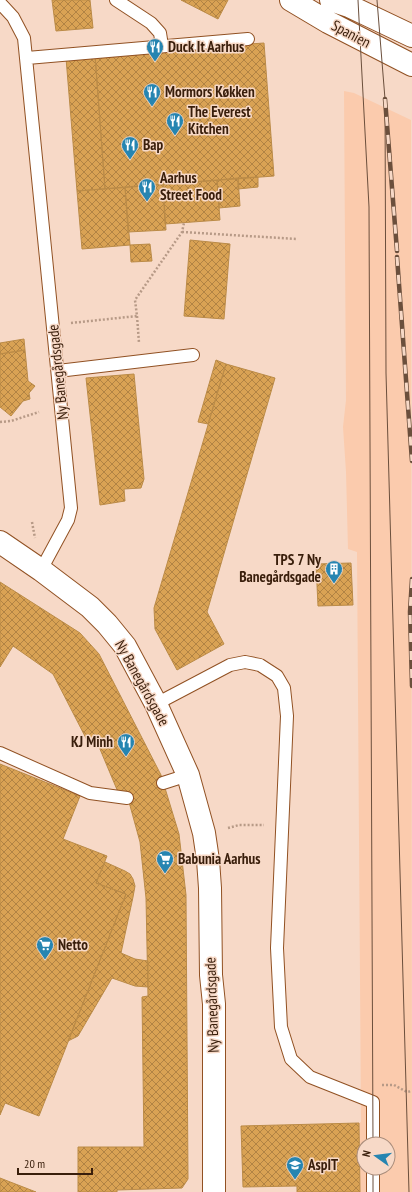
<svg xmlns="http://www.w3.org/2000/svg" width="412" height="1192" viewBox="0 0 412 1192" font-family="'PT Sans Narrow',sans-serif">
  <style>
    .built { fill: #fbcbad; fill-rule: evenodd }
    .building { fill: url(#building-cross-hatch); stroke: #bb8b47 }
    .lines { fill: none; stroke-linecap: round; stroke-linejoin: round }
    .lane-casing { stroke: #915123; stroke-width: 14 }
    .secondary-casing { stroke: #915123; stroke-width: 24 }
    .path { stroke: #b79a87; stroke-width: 2.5; stroke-dasharray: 2 2; stroke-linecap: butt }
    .lane { stroke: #fff; stroke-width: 12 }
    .secondary { stroke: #fff; stroke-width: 22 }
    .tram { stroke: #6b4f3c; stroke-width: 1 }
    .rail-casing { stroke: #6b4f3c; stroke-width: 4.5 }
    .rail { stroke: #f7d9c7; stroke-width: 3; stroke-dasharray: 9; stroke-linecap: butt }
    .labels { text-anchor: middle; stroke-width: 3; stroke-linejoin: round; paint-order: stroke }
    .street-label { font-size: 15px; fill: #391e0b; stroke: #f7d9c7 }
    .poi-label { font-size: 15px; font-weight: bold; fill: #391e0b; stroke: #f7d9c7; text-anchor: start }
  </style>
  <defs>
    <pattern id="building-cross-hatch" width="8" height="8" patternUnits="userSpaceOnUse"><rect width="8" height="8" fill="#d9a254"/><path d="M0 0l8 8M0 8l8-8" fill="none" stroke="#b18344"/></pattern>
  </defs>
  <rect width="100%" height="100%" fill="#f7d9c7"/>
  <path class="built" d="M344,91L354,93L411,120L412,1192H360L359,1123L361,1122L357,552L348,549L346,472L343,427L346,400ZM364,1144H388V1168H364Z"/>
  <path class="building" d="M52,0H90L93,28L56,31Z
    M181,0H228L218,19Z
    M264,43L274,176L105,189L95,55Z
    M95,55L105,189L77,191L66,58Z
    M258,177V187L238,189V178Z
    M238,178L240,206L219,208L217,180Z
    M217,180L220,220L165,224L163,184Z
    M163,184L166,230L128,232L125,187Z
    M125,187L130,245L82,249L77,191Z
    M190,240L230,244L224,319L184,316Z
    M150,244L152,261L131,262L130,245Z
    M24,339L25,350L0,354V343Z
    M25,350L28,381L35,386L29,393L30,399L23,401L11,416L0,407V354Z
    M216,360L226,364L208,424L198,422Z
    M226,364L275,378L207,612L224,644L177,670L155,629L154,608Z
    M134,374L144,479L141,488L124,489L125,501L100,505L86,378Z
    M351,563L353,605L318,606L316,564Z
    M0,582L80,633L99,654L161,775L179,834L186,895L188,1179L182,1188L117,1190V1192H78V1147H144L142,997L148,996L146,898L140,842L126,791L118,792L97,742L90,746L53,674L13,646L0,667Z
    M0,764L80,796L63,839L107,856L96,883L126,894L39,1116L5,1103L0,1115V1017L1,1013L0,1012Z
    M105,862L125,871L130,874L133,879L135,886L133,897L121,953L135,959L148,961V987L135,986L112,978L78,1036L68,1041L126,894L96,883Z
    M359,1123L360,1192H297V1186L243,1187L241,1126Z
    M0,1178L36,1192H0Z"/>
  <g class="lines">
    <g class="lane-casing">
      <path id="lane" d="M116,0L151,23L160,33L162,46
        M0,3L13,17L24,38L71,508L68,520L41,570
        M27,58L248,39
        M58,371L193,355
        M156,704L230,665L245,662L260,665L277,676L284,688L287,716L277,948L281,1027L291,1059L310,1077L373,1102V1144
        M0,753L90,793L127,798
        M163,783L188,775
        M373,1168V1192"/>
    </g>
    <g class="secondary-casing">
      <path id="secondary" d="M291,0L328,22L412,65
        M331,0L349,6L412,36
        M0,542L41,570L90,607L107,624L125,646L156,704L188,775L204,833L208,860L210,888L211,975L214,1004V1192"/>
    </g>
    <path class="path" d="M182,232L297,239
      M137,316L139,343
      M71,323L137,316L135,300L182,232L184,223
      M0,422L11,421L39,412
      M32,522L35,538
      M228,828L239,825H264
      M382,1085H394L407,1092L412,1091"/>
    <use href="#lane" class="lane"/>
    <use href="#secondary" class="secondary"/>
    <path class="tram" d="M358,0L369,207L373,1144
      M377,0L385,99L386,373L409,1192
      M373,1168V1192"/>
    <g class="rail-casing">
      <path id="rail" d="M385,99L397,251
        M397,257L412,461
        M412,579L410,612L412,686"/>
    </g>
    <use href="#rail" class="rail"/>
  </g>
  <defs>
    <g id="restaurant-pin" transform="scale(0.9)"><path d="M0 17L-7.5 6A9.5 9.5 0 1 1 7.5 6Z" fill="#2685b1" stroke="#f7d9c7"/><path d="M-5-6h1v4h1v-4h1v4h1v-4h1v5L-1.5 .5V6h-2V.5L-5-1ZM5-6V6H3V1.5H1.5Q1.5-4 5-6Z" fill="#fff"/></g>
    <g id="building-pin" transform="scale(0.9)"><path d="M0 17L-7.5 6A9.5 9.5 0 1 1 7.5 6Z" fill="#2685b1" stroke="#f7d9c7"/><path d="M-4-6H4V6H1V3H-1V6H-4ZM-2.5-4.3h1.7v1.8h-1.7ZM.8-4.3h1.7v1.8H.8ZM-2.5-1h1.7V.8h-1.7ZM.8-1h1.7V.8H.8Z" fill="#fff"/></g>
    <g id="supermarket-pin" transform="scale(0.9)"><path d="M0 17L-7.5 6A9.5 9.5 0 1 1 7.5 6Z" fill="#2685b1" stroke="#f7d9c7"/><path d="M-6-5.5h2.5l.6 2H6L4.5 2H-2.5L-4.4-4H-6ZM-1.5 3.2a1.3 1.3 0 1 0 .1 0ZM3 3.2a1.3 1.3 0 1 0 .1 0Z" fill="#fff"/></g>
    <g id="school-pin" transform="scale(0.9)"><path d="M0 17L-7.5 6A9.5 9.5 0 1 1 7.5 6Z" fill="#2685b1" stroke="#f7d9c7"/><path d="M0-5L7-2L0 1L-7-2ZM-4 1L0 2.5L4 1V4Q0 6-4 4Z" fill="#fff"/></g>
  </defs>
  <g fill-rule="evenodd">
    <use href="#restaurant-pin" x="155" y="47"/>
    <use href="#restaurant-pin" x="152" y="92"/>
    <use href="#restaurant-pin" x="175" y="121"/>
    <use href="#restaurant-pin" x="130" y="145"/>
    <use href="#restaurant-pin" x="147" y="187"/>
    <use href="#building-pin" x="334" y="569"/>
    <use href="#restaurant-pin" x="126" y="742"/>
    <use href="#supermarket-pin" x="165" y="859"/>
    <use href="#supermarket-pin" x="45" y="945"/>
    <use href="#school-pin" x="295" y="1165"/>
  </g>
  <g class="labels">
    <g class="street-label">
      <text transform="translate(351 34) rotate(28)" y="5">Spanien</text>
      <text transform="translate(58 372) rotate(-96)" y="5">Ny Banegårdsgade</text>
      <text transform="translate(142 683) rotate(61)" y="5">Ny Banegårdsgade</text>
      <text transform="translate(212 1005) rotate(-92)" y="5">Ny Banegårdsgade</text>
    </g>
    <g class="poi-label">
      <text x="168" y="52">Duck It Aarhus</text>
      <text x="165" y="97">Mormors Køkken</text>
      <text x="188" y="117">The Everest<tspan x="188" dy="17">Kitchen</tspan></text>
      <text x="143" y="150">Bap</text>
      <text x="160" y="183">Aarhus<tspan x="160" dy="17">Street Food</tspan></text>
      <text x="321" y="565" text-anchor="end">TPS 7 Ny<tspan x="321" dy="17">Banegårdsgade</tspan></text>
      <text x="113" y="747" text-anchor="end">KJ Minh</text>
      <text x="178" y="864">Babunia Aarhus</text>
      <text x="58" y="950">Netto</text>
      <text x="308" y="1170">AspIT</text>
    </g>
  </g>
  <g transform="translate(376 1156) rotate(284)"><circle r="19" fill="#f7d9c7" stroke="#ab8e7c"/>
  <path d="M0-3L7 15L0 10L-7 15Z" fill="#2685b1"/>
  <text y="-6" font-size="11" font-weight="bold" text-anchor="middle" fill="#391e0b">N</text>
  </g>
  <path d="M18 1168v6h74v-6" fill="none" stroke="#391e0b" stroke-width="2"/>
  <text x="24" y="1168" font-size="12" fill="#391e0b" stroke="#f7d9c7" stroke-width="3" paint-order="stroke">20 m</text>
</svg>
